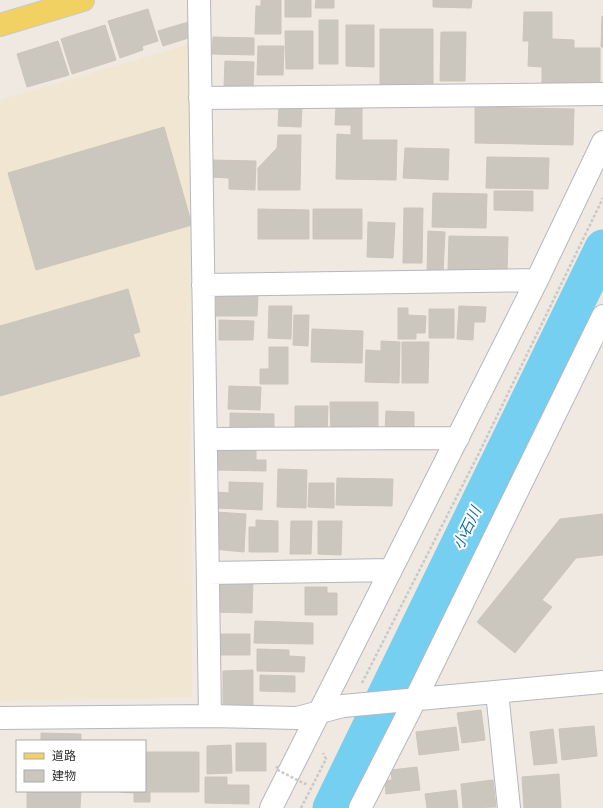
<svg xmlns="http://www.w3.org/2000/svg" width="603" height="808" viewBox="0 0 603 808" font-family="Roboto,'Noto Sans JP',sans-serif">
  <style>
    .education { fill: #f0e6d1 }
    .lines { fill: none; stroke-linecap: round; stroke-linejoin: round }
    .stream { stroke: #75cff0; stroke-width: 6 }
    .river { stroke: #75cff0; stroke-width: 37 }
    .building { fill: #cbc7bf; stroke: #cbc5ba }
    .minor-casing { stroke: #b4b7c1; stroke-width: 24 }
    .major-casing { stroke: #c9c9c9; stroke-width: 24 }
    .path { stroke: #c9c9c9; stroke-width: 2.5; stroke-dasharray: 3 2; stroke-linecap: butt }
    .minor { stroke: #fff; stroke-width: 22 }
    .major { stroke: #f2d163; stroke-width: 22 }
    .path-bridge { stroke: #c9c9c9; stroke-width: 2.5; stroke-dasharray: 3 2; stroke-linecap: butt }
    .labels { text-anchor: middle; stroke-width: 4; stroke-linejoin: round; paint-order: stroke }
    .water-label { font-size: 15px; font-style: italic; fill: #0d6fa3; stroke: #fff }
  </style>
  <rect width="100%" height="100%" fill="#efe9e1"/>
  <path class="education" d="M190,44L192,697L0,701V100Z"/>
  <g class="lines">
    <path class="stream" d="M588,280L603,282"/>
    <path class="river" d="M331,808L603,248"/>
  </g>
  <path class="building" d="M261,0H281V34H255L256,6H261Z
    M285,0H311V17H285Z
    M316,0H334V8H315Z
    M433,0H472L471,8L433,7Z
    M148,9L158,41L142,46L143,50L120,58L108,21Z
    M524,12H552V39L574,40V48H600V83H542V67L528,66L529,41H523Z
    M602,16H603V47H601Z
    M195,20V36L163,46L158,31Z
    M319,20H338V64H319Z
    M105,25L116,60L72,74L61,39Z
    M346,25H374V67L346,66Z
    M380,29H433V85H380Z
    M285,31H313V69H286Z
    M441,32H466L465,81H440Z
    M213,37L254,38V55L212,54Z
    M58,41L69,75L27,87L17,54Z
    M258,46H284L283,75H257Z
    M225,61L254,62L253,88L224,87Z
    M279,106L302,107L301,127L278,126Z
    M336,106H362V140H397L396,180L336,179L337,134L351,135V125H335Z
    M475,107L574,109L573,145L475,143Z
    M164,127L192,225L36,270L8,173Z
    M278,135H301L300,190H258V168L277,148Z
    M405,148L449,149L448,180L403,178Z
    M487,157L549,158L548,189L486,188Z
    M211,160L256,161L255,190L229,189V178L210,177Z
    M494,191H533V211L494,210Z
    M433,193L487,194L486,228L432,227Z
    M404,208H423L422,263H403Z
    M258,209L309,210V239H258Z
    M313,209H362V239H313Z
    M368,222L395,223L393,258L367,257Z
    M428,231L445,232L443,272L427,271Z
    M449,236L508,237L507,272L448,271Z
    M128,289L140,332L133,334L140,356L0,396V326Z
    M216,294L258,295L257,316H216Z
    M269,306H292L291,339L268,338Z
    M459,306L486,307L485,322H474L473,340L457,339Z
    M398,308H408V315L426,316L425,333H416V339H398Z
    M429,309H454V338H429Z
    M294,315H309L308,346L293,345Z
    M219,320L254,321L253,340H219Z
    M312,329L363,331L362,363L311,362Z
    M381,341L400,342L399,383L365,382L366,350L381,351Z
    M402,342H429L428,383H402Z
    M269,347H288V384H260V369H269Z
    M229,386L261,387L260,410L228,409Z
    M330,402H378V432H331Z
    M295,406H328L327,432L295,431Z
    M386,411L414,412V432H385Z
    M230,413L274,414V434L230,432Z
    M217,450L256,451V460H266V471L216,470Z
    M278,469L307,470L306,508L277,507Z
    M337,478L393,479L392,506L336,505Z
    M229,482L263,483L262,510L215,508L216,492L229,493Z
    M309,483H334V508L308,507Z
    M215,512L246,514L244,552L213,549Z
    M603,514V555L576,558L542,600L552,607L515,653L477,622L560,519Z
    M256,520L278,521V552H249V527H256Z
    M291,521H312L311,554H290Z
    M318,521H342L341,555L318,554Z
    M214,580H253L252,613L213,612Z
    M305,587H327V593H337V615H305Z
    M255,621L313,623V644L254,643Z
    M215,634H250V655H215Z
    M257,649L289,650V656L305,657L304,672L257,671Z
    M253,670V706H223V671Z
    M260,675L295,676V692L260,691Z
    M481,710L485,740L462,743L457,713Z
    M594,726L597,756L562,760L559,729Z
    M456,727L459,750L419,755L416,732Z
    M553,729L557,763L534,765L530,732Z
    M41,733L81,734V741H41Z
    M236,743H266V771H236Z
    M231,745L232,773L207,774V746Z
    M145,752H199V792H150V802H134V793L120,792V791H145Z
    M417,767L420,790L386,794L385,781L392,780L391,770Z
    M559,774L561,808H524L522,777Z
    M205,777H227V785H249V804L205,803Z
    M493,780L496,807L463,808L461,784Z
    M456,790L458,808H427L425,794Z
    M27,791H81L80,808H27Z"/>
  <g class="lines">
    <g class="minor-casing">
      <path id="minor" d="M199,0L210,716
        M200,98L603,94
        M203,285L537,280
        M206,439L458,438
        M208,573L391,570
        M497,692L509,808
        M0,718L210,716L297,718L343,706L603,682
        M271,808L537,280L603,142
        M360,808L415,700L603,316"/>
    </g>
    <g class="major-casing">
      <path id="major" d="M0,25L83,0"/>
    </g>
    <path class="path" d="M362,683L480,451L603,198
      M301,808L326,759L323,753"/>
    <use href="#minor" class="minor"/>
    <use href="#major" class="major"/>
    <path class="path-bridge" d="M278,766L276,769L305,784L307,781"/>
  </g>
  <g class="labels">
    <g class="water-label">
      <text transform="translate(467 528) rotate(-64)" y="5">小石川</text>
    </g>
  </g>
  <rect x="16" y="740" width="130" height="52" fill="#ffffff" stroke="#ababab"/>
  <rect x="24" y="753" width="20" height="6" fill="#f2d163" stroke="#ababab"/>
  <text x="52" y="760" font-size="12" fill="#2e2e2e">道路</text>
  <rect x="24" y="770" width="20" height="12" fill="#cbc7bf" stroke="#ababab"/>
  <text x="52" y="780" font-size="12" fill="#2e2e2e">建物</text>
</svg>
